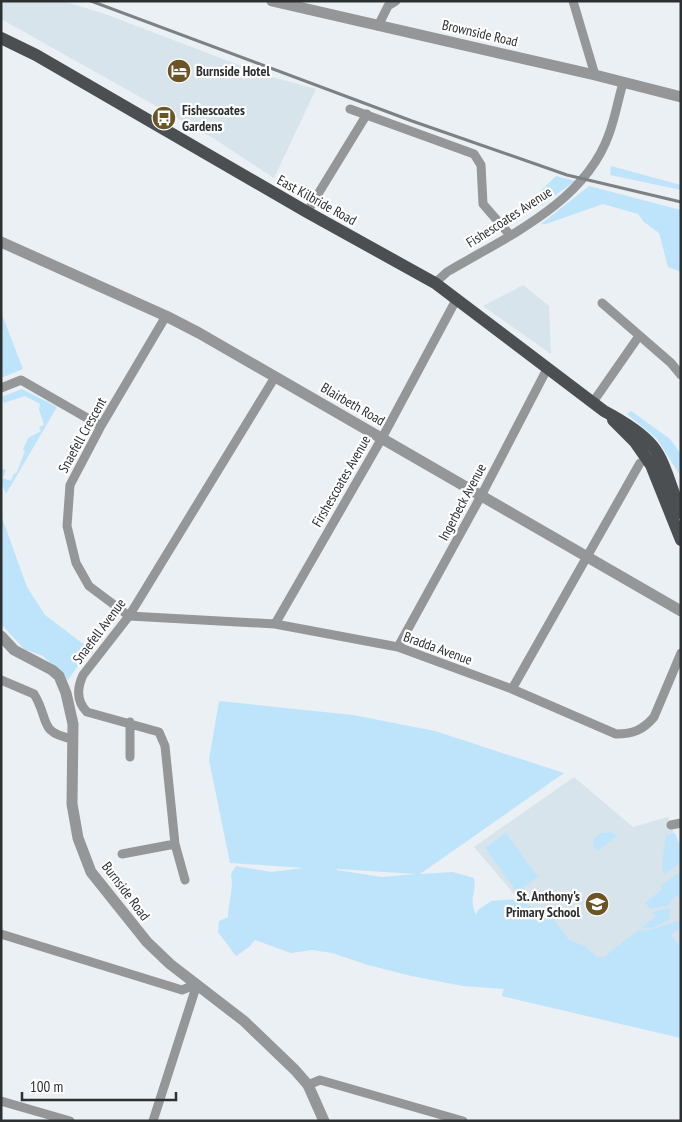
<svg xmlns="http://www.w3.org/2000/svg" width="682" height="1122" viewBox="0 0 682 1122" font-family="'PT Sans Narrow',sans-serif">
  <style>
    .built { fill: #d8e4ec }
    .green { fill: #bee4fb; fill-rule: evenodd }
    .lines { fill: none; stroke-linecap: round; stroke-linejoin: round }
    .minor { stroke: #949698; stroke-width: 9 }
    .tertiary { stroke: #949698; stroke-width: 11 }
    .primary { stroke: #4b4f51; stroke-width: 12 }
    .rail { stroke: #7c8183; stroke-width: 3 }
    .labels { text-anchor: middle; stroke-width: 4.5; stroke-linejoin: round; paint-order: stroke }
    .street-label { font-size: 14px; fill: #2d3031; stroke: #fff }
    .poi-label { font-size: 14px; font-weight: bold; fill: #2d3031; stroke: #fff; text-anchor: start }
  </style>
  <rect width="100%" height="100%" fill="#eaf0f3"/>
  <path class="built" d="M1,1H63L105,14L265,75L316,89L274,178L213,138L1,19Z
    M523,285L549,306L551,354L483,306Z
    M574,777L633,827L668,817L681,855V1038L502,996L525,907L474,847Z"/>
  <path class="green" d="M611,166L681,185V190L610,175Z
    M556,176L575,181L542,205L528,210L525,206Z
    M589,186L681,210V272L668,267L659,233L644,222L638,214L603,204L546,224H541Z
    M1,312L23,369L1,378Z
    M22,389L57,407L6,494L1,482L3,478L1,468L6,470L3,478L11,481L14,473L16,474L25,451L23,450L28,438L41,431L39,427L44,425L39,409L40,404L25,396L4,403L1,397Z
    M631,411L670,439L681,454V477L657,439L627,414Z
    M1,515L27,587L45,615L90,649L68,680L43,656L24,649L2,625Z
    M219,701L353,715L435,731L564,773L420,874L453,872L474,878C477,895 468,896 476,915L478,910L491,901L517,899L553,918L569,940L585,946L597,957H604L637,931L653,929L678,921L681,922V927L671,935L681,948V1038L502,996L504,989L463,986L411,976L368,965L332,953L312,950L291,953L255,940L249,947L236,956L218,932L219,921L228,917C228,901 234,891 231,874L236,866L271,872L304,868L230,863L209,760ZM337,870V869L416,874L382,877Z
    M610,832L618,835L597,851L593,845L594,838L601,833Z
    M506,833L538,877L517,892L485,848Z
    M675,833L681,848V862L664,875L662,864L666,835Z
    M681,871V897L675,896L668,906L650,909L645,903L662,889L660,886Z
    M669,908L671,910L669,920L654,927L640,929L655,917L652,912Z"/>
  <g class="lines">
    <path class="minor" d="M573,1L595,75
      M378,26L388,6L396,1
      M350,109L474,154L481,165L483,204L510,235
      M307,212L367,114
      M435,283L447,272C506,237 585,203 609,134C615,118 618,100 623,83
      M602,303L671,363L681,375
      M166,316L101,426L70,485L67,526L76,563L89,586L129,616L275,624L398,647L512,689L616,734C633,734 643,730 654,717L681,653
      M1,388L21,380L101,426
      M593,402L639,336
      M275,624L382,438L457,298
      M398,647L481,496L547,369
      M1,680L34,694C50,720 38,733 73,739
      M512,689L640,463
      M130,757V722
      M671,825L681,823
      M122,854L175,844
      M185,880L175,844L165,746L159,732L87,712C76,701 77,688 83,675L129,616L275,377
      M1,934L182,990L197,984
      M308,1085L320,1080L463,1121
      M1,1101L70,1121
      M153,1121L197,984"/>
    <path class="tertiary" d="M272,1L595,75L681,97
      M1,242L166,316L199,333L681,611
      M1,636L14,650L52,670L59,676L66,693L73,724L72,804L78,838L91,872L147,942L170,964L244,1021L295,1070L308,1085L324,1121"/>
    <path class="primary" d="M1,38L36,55L307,212L435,283L604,411C664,443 659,454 681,513
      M613,420L635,442L651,465L681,540"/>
    <path class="rail" d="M91,1L412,121L567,175L681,202"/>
  </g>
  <defs>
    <g id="hotel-disc" transform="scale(1.25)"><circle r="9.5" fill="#6c5525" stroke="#fff"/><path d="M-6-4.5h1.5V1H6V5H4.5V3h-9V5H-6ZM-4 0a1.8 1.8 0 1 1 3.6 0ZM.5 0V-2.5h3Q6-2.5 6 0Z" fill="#fff"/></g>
    <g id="bus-disc" transform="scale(1.25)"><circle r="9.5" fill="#6c5525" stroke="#fff"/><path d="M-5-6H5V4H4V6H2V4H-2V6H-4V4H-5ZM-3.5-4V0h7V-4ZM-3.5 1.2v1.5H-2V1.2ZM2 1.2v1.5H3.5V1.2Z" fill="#fff"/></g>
    <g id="school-disc" transform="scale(1.25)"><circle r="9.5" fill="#6c5525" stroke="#fff"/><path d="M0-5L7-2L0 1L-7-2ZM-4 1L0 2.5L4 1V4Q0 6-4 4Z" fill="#fff"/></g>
  </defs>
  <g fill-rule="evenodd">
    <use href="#hotel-disc" x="179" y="71"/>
    <use href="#bus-disc" x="164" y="118"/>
    <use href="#school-disc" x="597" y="904"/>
  </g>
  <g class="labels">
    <g class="street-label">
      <text transform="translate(480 33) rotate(13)" y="5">Brownside Road</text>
      <text transform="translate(317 200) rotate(29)" y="5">East Kilbride Road</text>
      <text transform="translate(509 217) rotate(-33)" y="5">Fishescoates Avenue</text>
      <text transform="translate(353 404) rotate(30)" y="5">Blairbeth Road</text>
      <text transform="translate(82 435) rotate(-61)" y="5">Snaefell Crescent</text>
      <text transform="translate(341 481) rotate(-60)" y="5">Firshescoates Avenue</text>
      <text transform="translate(462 502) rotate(-62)" y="5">Ingerbeck Avenue</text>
      <text transform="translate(99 631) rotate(-53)" y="5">Snaefell Avenue</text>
      <text transform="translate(438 648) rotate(20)" y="5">Bradda Avenue</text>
      <text transform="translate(126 891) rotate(53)" y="5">Burnside Road</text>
    </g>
    <g class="poi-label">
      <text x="196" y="76">Burnside Hotel</text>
      <text x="182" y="115">Fishescoates<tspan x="182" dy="16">Gardens</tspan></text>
      <text x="580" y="901" text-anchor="end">St. Anthony's<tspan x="580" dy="16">Primary School</tspan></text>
    </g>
  </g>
  <rect width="682" height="1122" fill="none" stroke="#2d3031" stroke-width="5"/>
  <path d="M22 1092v8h154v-8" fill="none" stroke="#2d3031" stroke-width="2.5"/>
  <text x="30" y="1092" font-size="15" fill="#2d3031" stroke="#ffffff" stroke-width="4" paint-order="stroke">100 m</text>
</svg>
